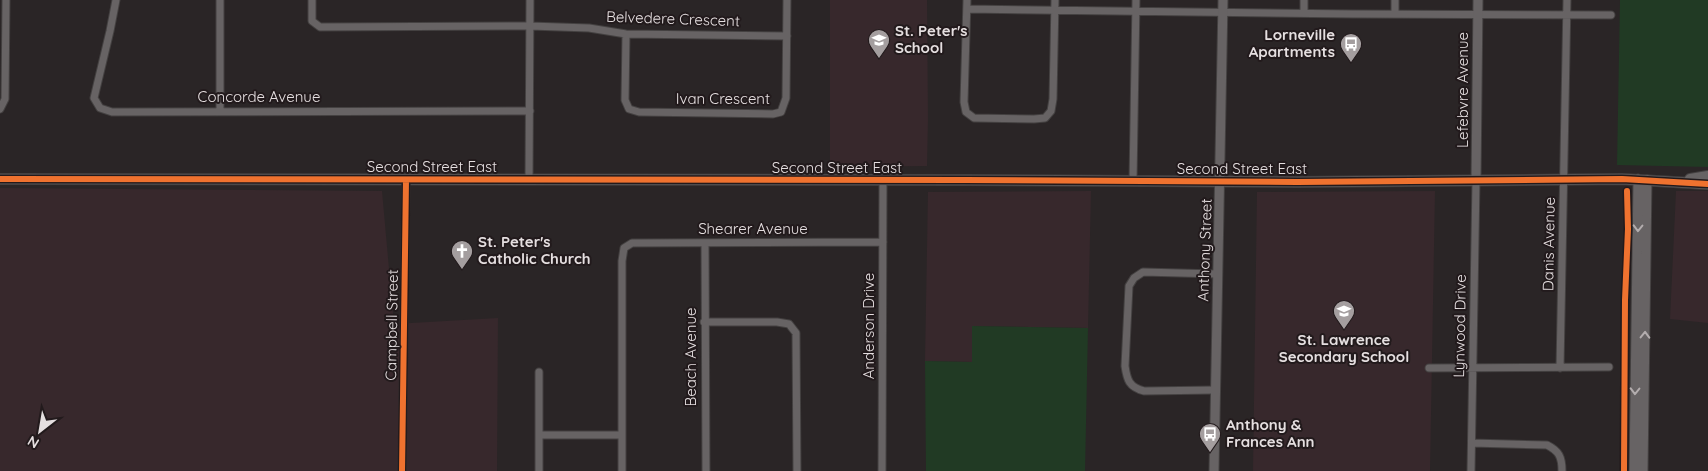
<svg xmlns="http://www.w3.org/2000/svg" width="1708" height="471" viewBox="0 0 1708 471" font-family="Quicksand,sans-serif">
  <style>
    .built { fill: #37282c }
    .green { fill: #213a24 }
    .lines { fill: none; stroke-linecap: round; stroke-linejoin: round }
    .minor-casing { stroke: #444141; stroke-width: 9 }
    .tertiary-casing { stroke: #444141; stroke-width: 11 }
    .secondary-casing { stroke: #444141; stroke-width: 12 }
    .minor { stroke: #676364; stroke-width: 7 }
    .tertiary { stroke: #676364; stroke-width: 9 }
    .secondary { stroke: #676364; stroke-width: 10 }
    .cycleway-casing { stroke: #221a1c; stroke-width: 9 }
    .cycleway { stroke: #ef722f; stroke-width: 6 }
    .oneway { stroke: #b3adae }
    .labels { text-anchor: middle; stroke-width: 4; stroke-linejoin: round; paint-order: stroke }
    .street-label { font-size: 15px; fill: #e5dfe0; stroke: #221a1c }
    .poi-label { font-size: 15px; font-weight: bold; fill: #e5dfe0; stroke: #221a1c; text-anchor: start }
  </style>
  <rect width="100%" height="100%" fill="#2a2526"/>
  <path class="built" d="M830,0H927L928,119L927,166L830,167Z
    M0,188L382,191L394,324L498,318L497,471H0Z
    M1091,191L1088,328L972,326V362L925,361L928,192Z
    M1435,191L1430,471H1253L1257,192Z
    M1676,191H1708V323L1670,319Z"/>
  <path class="green" d="M1620,0H1708V167L1617,165Z
    M972,326L1088,328L1085,471H926L925,361L972,362Z"/>
  <g class="lines">
    <g class="minor-casing">
      <path id="minor" d="M116,0L110,31L94,98L100,108L112,112L530,111
        M312,0V21L320,27L530,26L589,28L626,34L787,36
        M967,0L964,102L966,112L974,118L1034,119L1045,118L1051,111L1053,99L1055,0
        M967,9L1353,14L1611,15
        M1304,13V0
        M1395,14V0
        M626,34L625,100L629,109L639,112L773,114L781,112L786,98L787,0
        M0,109L5,99L6,0
        M220,111V0
        M529,180L530,0
        M1133,181L1136,0
        M705,243L706,471
        M704,322H777L789,324L796,333L797,471
        M1429,368L1609,367
        M1560,368L1567,0
        M539,372V471
        M1215,390L1144,391C1129,387 1127,380 1125,366L1129,286L1134,278L1143,272L1217,274
        M540,435H622
        M1472,443L1547,445C1559,451 1562,457 1562,471
        M402,471L406,180
        M622,471V261L624,248L632,243L883,242
        M882,471L883,181
        M1471,471L1476,181"/>
    </g>
    <g class="tertiary-casing">
      <path id="tertiary" d="M1476,181L1478,0
        M1214,471L1223,0
        M1634,471L1638,179
        M1643,471L1647,180"/>
    </g>
    <g class="secondary-casing">
      <path id="secondary" d="M0,179L964,180L1297,182L1622,179L1708,184
        M1690,179L1708,176"/>
    </g>
    <use href="#minor" class="minor"/>
    <use href="#tertiary" class="tertiary"/>
    <use href="#secondary" class="secondary"/>
    <g class="cycleway-casing">
      <path id="cycleway" d="M0,179L964,180L1297,182L1622,179L1708,184
        M402,471L406,180
        M1624,471L1625,300L1628,229L1627,191"/>
    </g>
    <use href="#cycleway" class="cycleway"/>
  </g>
  <defs><path id="oneway-chevron" d="M-2-3.5L2.5 0L-2 3.5" fill="none" stroke-width="1.6" stroke-linecap="round" stroke-linejoin="round" transform="scale(1.25)"/></defs>
  <g class="oneway">
    <use href="#oneway-chevron" transform="translate(1638 228) rotate(91)"/>
    <use href="#oneway-chevron" transform="translate(1645 335) rotate(-89)"/>
    <use href="#oneway-chevron" transform="translate(1635 391) rotate(91)"/>
  </g>
  <defs>
    <g id="school-pin" transform="scale(1.125)"><path d="M0 17L-7.5 6A9.5 9.5 0 1 1 7.5 6Z" fill="#a49e9f" stroke="#221a1c"/><path d="M0-5L7-2L0 1L-7-2ZM-4 1L0 2.5L4 1V4Q0 6-4 4Z" fill="#fff"/></g>
    <g id="bus-pin" transform="scale(1.125)"><path d="M0 17L-7.5 6A9.5 9.5 0 1 1 7.5 6Z" fill="#a49e9f" stroke="#221a1c"/><path d="M-5-6H5V4H4V6H2V4H-2V6H-4V4H-5ZM-3.5-4V0h7V-4ZM-3.5 1.2v1.5H-2V1.2ZM2 1.2v1.5H3.5V1.2Z" fill="#fff"/></g>
    <g id="church-pin" transform="scale(1.125)"><path d="M0 17L-7.5 6A9.5 9.5 0 1 1 7.5 6Z" fill="#a49e9f" stroke="#221a1c"/><path d="M-1.2-6h2.4v3.5h3.3v2.4h-3.3V6h-2.4V-.1h-3.3v-2.4h3.3Z" fill="#fff"/></g>
  </defs>
  <g fill-rule="evenodd">
    <use href="#school-pin" x="879" y="40"/>
    <use href="#bus-pin" x="1351" y="44"/>
    <use href="#church-pin" x="462" y="251"/>
    <use href="#school-pin" x="1344" y="311"/>
    <use href="#bus-pin" x="1210" y="434"/>
  </g>
  <g class="labels">
    <g class="street-label">
      <text transform="translate(673 19) rotate(2)" y="5">Belvedere Crescent</text>
      <text transform="translate(1463 90) rotate(-90)" y="5">Lefebvre Avenue</text>
      <text x="259" y="102">Concorde Avenue</text>
      <text x="723" y="104">Ivan Crescent</text>
      <text x="432" y="172">Second Street East</text>
      <text x="837" y="173">Second Street East</text>
      <text x="1242" y="174">Second Street East</text>
      <text x="753" y="234">Shearer Avenue</text>
      <text transform="translate(1549 244) rotate(-89)" y="5">Danis Avenue</text>
      <text transform="translate(1205 250) rotate(-88)" y="5">Anthony Street</text>
      <text transform="translate(392 325) rotate(-89)" y="5">Campbell Street</text>
      <text transform="translate(869 326) rotate(-90)" y="5">Anderson Drive</text>
      <text transform="translate(1460 326) rotate(-89)" y="5">Lynwood Drive</text>
      <text transform="translate(691 357) rotate(-90)" y="5">Beach Avenue</text>
    </g>
    <g class="poi-label">
      <text x="895" y="36">St. Peter's<tspan x="895" dy="17">School</tspan></text>
      <text x="1335" y="40" text-anchor="end">Lorneville<tspan x="1335" dy="17">Apartments</tspan></text>
      <text x="478" y="247">St. Peter's<tspan x="478" dy="17">Catholic Church</tspan></text>
      <text x="1344" y="345" text-anchor="middle">St. Lawrence<tspan x="1344" dy="17">Secondary School</tspan></text>
      <text x="1226" y="430">Anthony &amp;<tspan x="1226" dy="17">Frances Ann</tspan></text>
    </g>
  </g>
  <g transform="translate(40 431) rotate(211)" stroke="#221a1c" stroke-width="4" paint-order="stroke">
  <path d="M0-4L9 19L0 12L-9 19Z" fill="#e5dfe0"/>
  <text y="-8" font-size="14" font-weight="bold" text-anchor="middle" fill="#e5dfe0">N</text>
  </g>
</svg>
